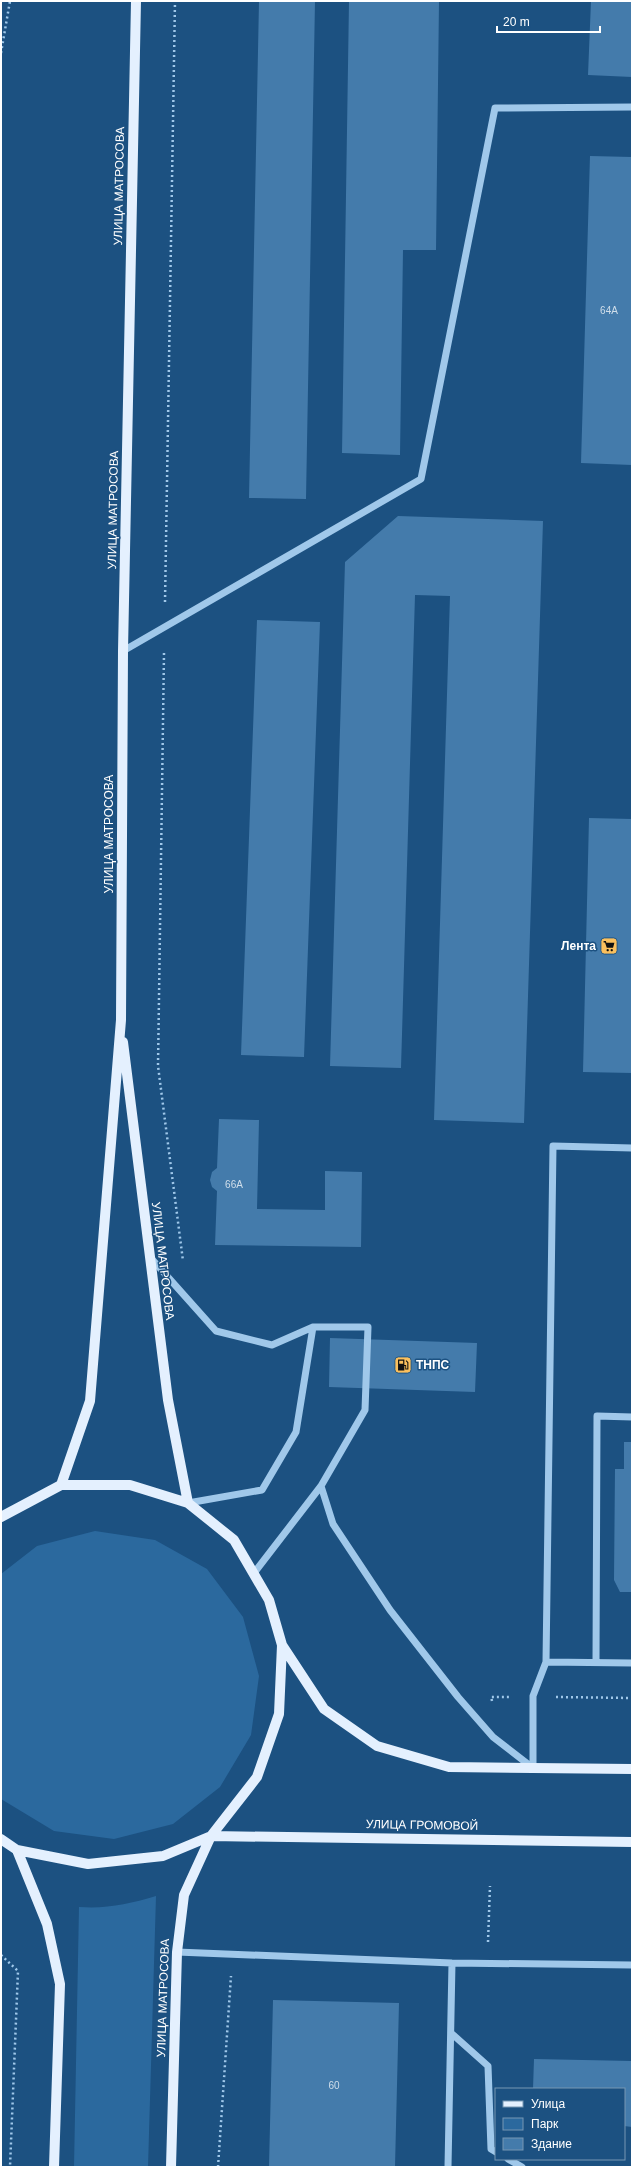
<svg xmlns="http://www.w3.org/2000/svg" width="633" height="2168" viewBox="0 0 633 2168" font-family="Arial,sans-serif">
  <style>
    .green { fill: #2b699e }
    .building { fill: #447bab }
    .lines { fill: none; stroke-linecap: round; stroke-linejoin: round }
    .path { stroke: #a0c8ea; stroke-width: 2.5; stroke-dasharray: 2 3; stroke-linecap: butt }
    .minor { stroke: #a0c8ea; stroke-width: 7 }
    .major { stroke: #e4f0fe; stroke-width: 10 }
    .labels { text-anchor: middle; stroke-width: 3; stroke-linejoin: round; paint-order: stroke }
    .number-label { font-size: 10px; fill: #d0deea }
    .street-label { font-size: 12px; fill: #fff; stroke: #1c5181 }
    .poi-label { font-size: 12px; font-weight: bold; fill: #fff; stroke: #1c5181; text-anchor: end }
  </style>
  <rect width="100%" height="100%" fill="#1c5181"/>
  <path class="green" d="M95,1531L155,1540L207,1569L243,1617L259,1676L251,1735L220,1787L173,1824L114,1839L54,1831L1,1799V1574L37,1546Z
    M156,1896L148,2167H74L79,1907C107,1909 129,1904 156,1896Z"/>
  <path class="building" d="M259,1H315L306,499L249,498Z
    M349,1H439L436,250H403L400,455L342,453Z
    M591,1H632V77L588,75Z
    M590,156L632,157V465L581,463Z
    M398,516L543,521L524,1123L434,1120L450,596L415,595L401,1068L330,1066L345,562Z
    M257,620L320,622L304,1057L241,1055Z
    M589,818L632,819V1073L583,1072Z
    M219,1119L259,1120L257,1209L325,1210V1171L362,1172L361,1247L215,1245L217,1191L212,1187L210,1180L212,1172L217,1168Z
    M330,1338L477,1343L475,1392L329,1387Z
    M624,1442H632V1592H620L614,1580L615,1469H624Z
    M273,2000L399,2003L395,2167H269Z
    M534,2059L632,2061V2127L624,2126V2089H533Z"/>
  <g class="lines">
    <path class="path" d="M1,53L10,1
      M165,602L175,1
      M164,653L158,1066L183,1261
      M556,1697L632,1698
      M492,1701L491,1697H511
      M488,1942L490,1886
      M1,1955L18,1971L10,2167
      M218,2167L231,1976"/>
    <path class="minor" d="M123,651L421,479L495,108L632,107
      M150,1257L216,1331L272,1345L313,1327H368L365,1410L321,1486L333,1524L390,1610L458,1697L493,1737L533,1768
      M188,1503L262,1490L296,1432L313,1327
      M254,1573L321,1486
      M546,1662L632,1663
      M596,1662L597,1416L632,1417
      M533,1768V1696L546,1662L553,1146L632,1148
      M177,1952L452,1963L632,1965
      M451,2033L488,2066L491,2149L496,2152
      M508,2159L522,2167
      M448,2167L452,1963"/>
    <path class="major" d="M123,1042L168,1400L188,1503
      M61,1485L90,1401L121,1020L123,651L136,1
      M1,1517L61,1485H130L188,1503L234,1540L269,1600L282,1645L279,1714L257,1777L211,1836L163,1856L88,1864L17,1850L1,1839
      M282,1645L324,1709L377,1746L449,1767L632,1769
      M211,1836L632,1842
      M17,1850L47,1924L60,1984L54,2167
      M171,2167L177,1952L184,1895L211,1836"/>
  </g>
  <defs>
    <g id="supermarket-square" transform="scale(0.9)"><rect x="-9" y="-9" width="18" height="18" rx="4" fill="#fbc05d" stroke="#1c5181"/><path d="M-6-5.5h2.5l.6 2H6L4.5 2H-2.5L-4.4-4H-6ZM-1.5 3.2a1.3 1.3 0 1 0 .1 0ZM3 3.2a1.3 1.3 0 1 0 .1 0Z" fill="#111"/></g>
    <g id="fuel-square" transform="scale(0.9)"><rect x="-9" y="-9" width="18" height="18" rx="4" fill="#fbc05d" stroke="#1c5181"/><path d="M-5.5-6h7V0h2V4h1.3V-2.5L3-4.5l.8-.8L6-3V5H2.5V1h-1V6h-7ZM-4.2-4.7v3.2H.2V-4.7Z" fill="#111"/></g>
  </defs>
  <g fill-rule="evenodd">
    <use href="#supermarket-square" x="609" y="946"/>
    <use href="#fuel-square" x="403" y="1365"/>
  </g>
  <g class="labels">
    <g class="number-label">
      <text x="609" y="314">64А</text>
      <text x="234" y="1188">66А</text>
      <text x="334" y="2089">60</text>
    </g>
    <g class="street-label">
      <text transform="translate(119 186) rotate(-89)" y="4">УЛИЦА МАТРОСОВА</text>
      <text transform="translate(113 510) rotate(-89)" y="4">УЛИЦА МАТРОСОВА</text>
      <text transform="translate(109 834) rotate(-90)" y="4">УЛИЦА МАТРОСОВА</text>
      <text transform="translate(163 1261) rotate(83)" y="4">УЛИЦА МАТРОСОВА</text>
      <text transform="translate(422 1825) rotate(1)" y="4">УЛИЦА ГРОМОВОЙ</text>
      <text transform="translate(163 1998) rotate(-88)" y="4">УЛИЦА МАТРОСОВА</text>
    </g>
    <g class="poi-label">
      <text x="596" y="950">Лента</text>
      <text x="416" y="1369" text-anchor="start">ТНПС</text>
    </g>
  </g>
  <rect width="633" height="2168" fill="none" stroke="#ffffff" stroke-width="4"/>
  <rect x="495" y="2088" width="130" height="72" fill="#1c5181" stroke="#7797b3"/>
  <rect x="503" y="2101" width="20" height="6" fill="#e4f0fe" stroke="#7797b3"/>
  <text x="531" y="2108" font-size="12" fill="#ffffff">Улица</text>
  <rect x="503" y="2118" width="20" height="12" fill="#2b699e" stroke="#7797b3"/>
  <text x="531" y="2128" font-size="12" fill="#ffffff">Парк</text>
  <rect x="503" y="2138" width="20" height="12" fill="#447bab" stroke="#7797b3"/>
  <text x="531" y="2148" font-size="12" fill="#ffffff">Здание</text>
  <path d="M497 26v6h103v-6" fill="none" stroke="#ffffff" stroke-width="2"/>
  <text x="503" y="26" font-size="12" fill="#ffffff" stroke="#1c5181" stroke-width="3" paint-order="stroke">20 m</text>
</svg>
